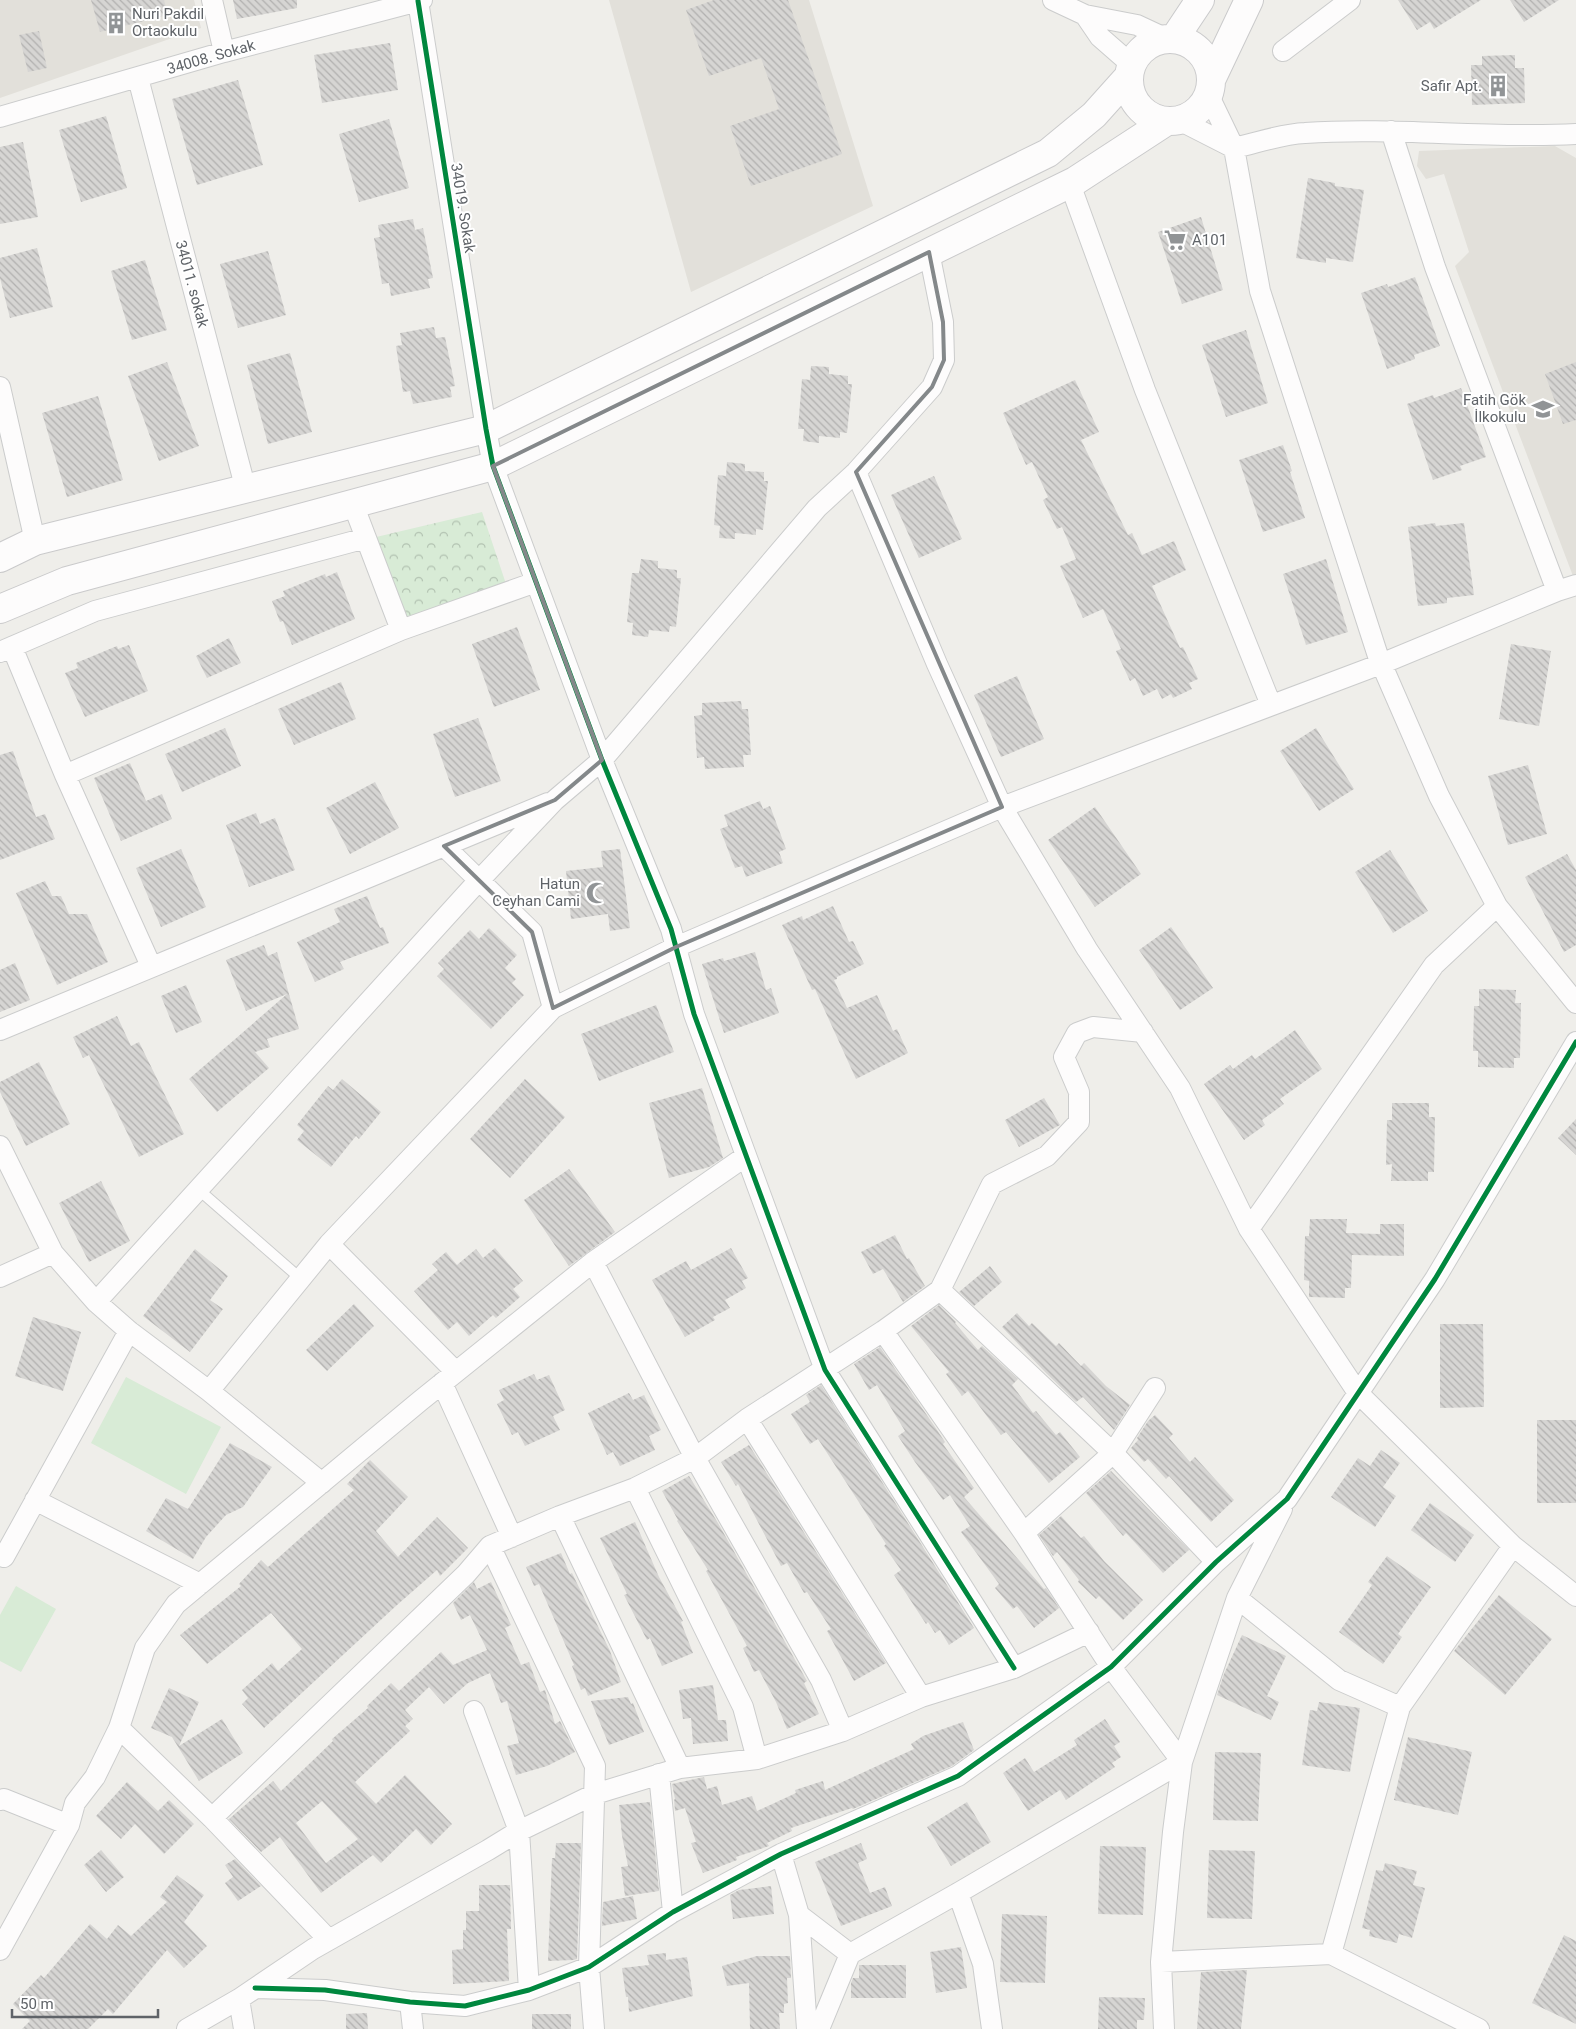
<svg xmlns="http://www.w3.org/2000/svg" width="1576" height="2029" viewBox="0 0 1576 2029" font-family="Roboto,sans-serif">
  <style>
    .education { fill: #e2e0da }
    .park { fill: url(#park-crowns) }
    .pitch { fill: #d8ebd6 }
    .building { fill: url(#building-back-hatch); fill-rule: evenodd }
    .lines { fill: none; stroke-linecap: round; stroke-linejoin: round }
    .lane-casing { stroke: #cbcccc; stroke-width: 12 }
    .street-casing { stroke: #cbcccc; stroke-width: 22 }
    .secondary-casing { stroke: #cacacb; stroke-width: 30 }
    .lane { stroke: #fdfcfc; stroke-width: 10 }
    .street { stroke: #fdfcfc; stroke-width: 20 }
    .secondary { stroke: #fdfcfc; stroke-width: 28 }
    .cycleway-casing { stroke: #fff; stroke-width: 8 }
    .cycleway { stroke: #00873e; stroke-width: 5 }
    .marked { fill: none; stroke: #84888a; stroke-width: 4; stroke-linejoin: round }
    .labels { text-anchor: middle; stroke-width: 4; stroke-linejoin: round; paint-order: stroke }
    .poi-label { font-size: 15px; fill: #5f6368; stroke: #fff; text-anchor: end }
    .street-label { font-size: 15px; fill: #5f6368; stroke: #fff }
  </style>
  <defs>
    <pattern id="park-crowns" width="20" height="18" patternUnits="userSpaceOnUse" patternTransform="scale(1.25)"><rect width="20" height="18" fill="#d8ebd6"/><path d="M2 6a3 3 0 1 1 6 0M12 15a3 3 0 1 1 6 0" fill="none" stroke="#b2c2b1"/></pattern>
    <pattern id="building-back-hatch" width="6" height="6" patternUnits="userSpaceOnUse" patternTransform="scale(1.25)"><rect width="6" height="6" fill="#d6d5d3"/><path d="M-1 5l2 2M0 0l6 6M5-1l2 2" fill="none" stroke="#b1b0af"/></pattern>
  </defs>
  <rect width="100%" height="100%" fill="#efeeea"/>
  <path class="education" d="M0,0H194L201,28L0,98Z
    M609,0H809L873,206L691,292Z
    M1555,146L1576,158V575L1573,576L1455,266L1469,252L1444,174L1426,179L1417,166L1419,151Z"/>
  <path class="park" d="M482,512L506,584L402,624L372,538Z"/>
  <path class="pitch" d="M126,1377L221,1427L186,1494L91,1443Z
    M16,1586L56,1609L21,1672L0,1661V1615Z"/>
  <path class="building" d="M91,0H164L168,15L100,32Z
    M233,0H297V8L237,19Z
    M714,0H788L842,154L751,186L730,126L779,109L761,58L709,76L686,10Z
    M1398,0H1481L1434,29L1430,22L1417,30Z
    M1510,0H1559L1524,22Z
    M39,31L47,68L28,72L19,35Z
    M390,43L398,90L322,103L314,55Z
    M1515,55V68H1524L1525,103L1472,105L1471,65H1482V56Z
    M238,80L263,165L197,185L172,99Z
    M106,116L127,188L81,202L59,130Z
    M389,119L409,188L359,202L339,134Z
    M23,142L38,217L0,224V147Z
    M1308,178L1335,183V186L1364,190L1353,262L1326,258V263L1296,258Z
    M1201,217L1223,290L1182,304L1158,232Z
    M413,219L415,230L423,228L433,278L428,279L430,288L391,296L389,283L382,284L374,238L380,237L378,225Z
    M37,248L53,307L10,318L0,278V258Z
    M268,251L286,315L238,328L220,264Z
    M145,260L167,330L132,340L111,271Z
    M1415,277L1440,346L1414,355L1415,359L1387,369L1361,293L1387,284L1388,287Z
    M434,327L436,338L445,337L455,386L450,387L452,397L413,404L410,391L403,392L396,346L402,345L400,333Z
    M1246,330L1268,403L1226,417L1202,345Z
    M290,353L312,432L268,444L247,365Z
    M167,362L199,446L159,461L128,376Z
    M1576,362V420L1563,424L1545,374Z
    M811,366L829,367V374L848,376V384H852L847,433L840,432V438L819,436V443L803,441L804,429H798L802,379L810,380Z
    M1075,380L1099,432L1081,440L1128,535L1132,533L1142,555L1174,541L1186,570L1152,586L1180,648L1183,647L1198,679L1189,683L1192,689L1173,698L1171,694L1162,699L1157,689L1143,696L1135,678L1130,681L1116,651L1121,649L1103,609L1083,618L1060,566L1076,559L1062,527L1057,529L1043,500L1048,497L1032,462L1026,465L1003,413Z
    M1461,388L1486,457L1460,466L1462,470L1433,480L1407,404L1433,395L1434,398Z
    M98,396L123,480L67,497L42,413Z
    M1283,445L1292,471L1290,472L1305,518L1263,532L1239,460Z
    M727,462L745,464V471L764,472V481H768L763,530L756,529V535L735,533V539L719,538L720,526L714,525L718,475L726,476Z
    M934,476L962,539L919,558L891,495Z
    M1435,523L1436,526L1464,523L1474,595L1447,598V603L1418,606L1408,527Z
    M641,559L658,561V568L677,570V578H681L676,627L670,626L669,632L649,630L648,637L632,635L633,623L627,622L632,573H639Z
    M1326,559L1348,632L1306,645L1283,574Z
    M337,572L355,619L292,645L283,621L280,622L272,601L285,596L283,591L325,574L326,577Z
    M517,627L540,690L494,707L472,644Z
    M229,638L241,663L207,678L196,656Z
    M1511,644L1551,651L1539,726L1499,719Z
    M129,645L148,691L85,717L65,673L78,668L76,663L117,646L118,649Z
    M1017,676L1044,739L1001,757L974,695Z
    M341,682L356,719L294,745L278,709Z
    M741,701L742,709H748L751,755H743L744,767L705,769L704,757L697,758L694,716L702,715V703Z
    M478,718L501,781L455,797L433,734Z
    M225,728L241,766L182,792L165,754Z
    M1316,728L1354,789L1319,811L1280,751Z
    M13,751L36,817L45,814L55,839L0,860V755Z
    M130,763L146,801L162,794L172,819L121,841L94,778Z
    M1528,765L1547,834L1508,845L1488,776Z
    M375,782L399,828L350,854L326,808Z
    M760,801L763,809L770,806L786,849L779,852L783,863L746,877L742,866L735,868L720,829L728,826L724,815Z
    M1095,807L1141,874L1095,907L1048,840Z
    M256,813L260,824L275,818L295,870L249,887L226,825Z
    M181,849L206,907L161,927L136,868Z
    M620,849L630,928L610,931L608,914L571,919L566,871L603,867L601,851Z
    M1390,850L1428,911L1393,933L1355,872Z
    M1567,854L1576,870V945L1564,952L1525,877Z
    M45,881L52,896H61L69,914H87L108,962L57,985L16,893Z
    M367,896L380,928L383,927L389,943L340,962L344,969L315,982L297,942L340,922L334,909Z
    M833,906L849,942L853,941L864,964L837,977V979L834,980L847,1008L877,995L893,1031L897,1029L908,1053L856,1079L815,989L812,990L782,925L802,916L803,920Z
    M1171,927L1213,988L1180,1010L1139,950Z
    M489,928L517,955L505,968L516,979L512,983L524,995L491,1029L437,976L444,969L438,963L470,930L479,939Z
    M264,945L268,956L277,952L299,1029L267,1039L270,1047L255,1052L269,1068L217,1112L189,1079L287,994L246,1011L226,960Z
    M755,952L766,990L771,988L779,1013L724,1033L702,964L723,958L724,961Z
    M15,963L30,1000L0,1012V970Z
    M186,985L202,1022L176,1033L161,996Z
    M1479,989L1516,990L1515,1003H1521L1520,1058H1514V1068L1478,1067V1051H1473L1474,1006H1479Z
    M656,1005L674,1052L599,1081L581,1034Z
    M117,1016L131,1046L139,1042L184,1134L139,1157L89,1055L83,1058L73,1037Z
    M1295,1030L1322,1069L1280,1099L1284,1104L1262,1120L1265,1125L1244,1140L1204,1084L1230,1065L1233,1069L1252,1055L1255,1059Z
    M39,1062L70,1124L26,1146L0,1092V1082Z
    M342,1079L381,1112L359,1139L356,1136L331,1167L297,1140L304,1131L297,1125L328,1086L333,1090Z
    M525,1079L565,1117L510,1178L470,1139Z
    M702,1088L723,1158L709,1167L669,1178L649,1103Z
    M1044,1098L1060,1125L1019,1147L1005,1120Z
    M1392,1103H1429V1117H1435L1434,1172H1428V1181H1391L1392,1164L1386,1165L1387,1120H1392Z
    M1576,1119V1155L1558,1138Z
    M569,1169L615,1232L569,1266L524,1200Z
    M101,1181L130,1241L89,1262L59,1203Z
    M1310,1219H1347L1346,1233L1380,1234V1224H1404V1256L1352,1255L1351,1288H1345V1298L1309,1297V1281L1304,1280L1305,1236H1309Z
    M895,1235L907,1259L909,1258L925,1286L903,1302L883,1269L873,1274L861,1252Z
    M495,1248L523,1281L513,1289L520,1297L496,1318L493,1315L469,1336L457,1322L448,1330L414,1291L438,1270L432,1264L446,1252L457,1265L476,1249L483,1258Z
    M731,1248L748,1278L742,1281L746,1288L725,1300L730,1308L713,1317L715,1320L685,1337L652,1280L686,1261L691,1270Z
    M195,1249L228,1276L210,1300L223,1309L190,1352L143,1316Z
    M990,1266L1002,1282L974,1306L959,1292Z
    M354,1304L374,1326L327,1371L306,1350Z
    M939,1305L956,1322L955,1323L978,1350L982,1346L1018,1379L1012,1385L1033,1413L1036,1411L1056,1435L1060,1432L1080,1457L1049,1483L1006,1432L1001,1435L968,1391L962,1396L946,1374L949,1372L911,1326Z
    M1017,1313L1029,1326L1032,1323L1056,1346L1059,1343L1081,1366L1084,1363L1106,1386L1130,1405L1114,1430L1083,1397L1076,1402L1046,1373L1002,1327Z
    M33,1317L81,1332L63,1391L15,1376Z
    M1440,1324H1483L1484,1407L1440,1408Z
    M880,1347L933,1424L945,1442L943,1444L974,1488L964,1497L1044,1589L1046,1588L1059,1608L1034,1628L1017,1606L1013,1609L995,1588L999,1584L961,1532L970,1526L950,1495L943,1500L915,1462L898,1436L905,1431L877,1385L869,1390L854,1364Z
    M534,1374L537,1380L549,1375L565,1410L553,1416L560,1430L525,1446L518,1432L512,1435L497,1404L504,1400L499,1390Z
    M821,1385L974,1628L949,1645L940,1630L935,1633L928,1622L926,1624L894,1575L901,1570L884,1546L886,1544L818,1439L810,1444L791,1414L810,1402L806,1395Z
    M629,1393L633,1400L644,1395L661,1430L649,1436L655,1450L620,1466L613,1452L607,1455L588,1413Z
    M1155,1415L1173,1434L1169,1438L1190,1462L1195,1457L1234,1500L1211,1522L1169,1476L1166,1479L1148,1459L1144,1462L1131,1448L1138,1440L1137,1438L1148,1421Z
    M1537,1420H1576V1503H1537Z
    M230,1443L272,1467L243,1507L226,1515L206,1537L193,1559L146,1531L166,1498L188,1509Z
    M749,1445L886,1663L854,1681L827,1631L831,1629L807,1592L804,1593L787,1563L781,1566L738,1484L736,1486L721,1462Z
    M1381,1450L1400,1463L1383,1487L1396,1496L1375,1527L1331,1497L1358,1458L1370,1466Z
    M370,1460L408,1497L376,1531L398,1557L437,1517L468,1548L440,1576L437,1570L397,1605L264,1728L242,1704L248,1698L242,1690L272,1663L278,1671L302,1649L271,1613L207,1664L180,1635L241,1586L239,1584L261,1560L268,1567L354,1490L347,1484Z
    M1111,1471L1189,1550L1163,1573L1126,1533L1123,1536L1086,1493Z
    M689,1476L718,1523L807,1681L804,1683L819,1714L787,1729L776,1702L759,1670L754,1672L743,1648L747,1646L706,1571L708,1570L677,1521L678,1520L662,1491Z
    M1430,1503L1474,1535L1455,1562L1411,1530Z
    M1061,1516L1081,1538L1084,1536L1104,1561L1143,1600L1123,1620L1099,1596L1096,1599L1078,1582L1079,1580L1057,1552L1053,1556L1039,1535Z
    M635,1522L659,1577L683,1621L681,1622L693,1653L662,1666L650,1638L647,1640L624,1595L627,1594L600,1538Z
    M561,1553L570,1574L572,1573L610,1651L621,1682L588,1696L585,1688L581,1690L572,1666L574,1665L539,1584L534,1586L526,1567Z
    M1387,1556L1431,1587L1398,1634L1402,1637L1383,1664L1339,1632L1372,1585L1368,1582Z
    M474,1582L477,1589L491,1582L511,1625L505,1628L521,1665L529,1662L540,1692L545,1690L555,1724L560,1721L575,1752L547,1766L516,1775L507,1746L519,1743L507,1701L501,1703L490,1673L468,1683L444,1704L429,1687L405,1710L413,1719L405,1726L410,1731L355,1782L376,1804L405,1775L452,1824L431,1845L416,1829L381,1863L373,1855L321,1893L280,1837L261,1852L229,1819L273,1781L281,1791L333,1741L332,1739L368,1708L367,1706L391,1683L399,1691L441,1652L453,1665L487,1650L470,1615L461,1620L453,1603ZM322,1801L358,1839L326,1863L296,1823Z
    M1499,1595L1552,1639L1505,1695L1454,1651Z
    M1242,1635L1286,1656L1267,1696L1279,1702L1271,1720L1217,1695L1224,1674Z
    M713,1685L718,1720H726L728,1741L693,1744L691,1718L683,1719L679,1690Z
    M169,1688L199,1702L179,1746L222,1719L243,1753L199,1781L172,1737L151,1728Z
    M628,1697L631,1704L633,1703L644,1732L609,1745L591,1701Z
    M1319,1702L1360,1708L1350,1772L1302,1765L1310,1710L1317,1711Z
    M1105,1719L1120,1742L1114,1746L1121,1757L1112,1763L1115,1767L1066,1800L1060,1790L1028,1811L1003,1773L1025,1758L1034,1772L1077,1745L1074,1740Z
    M963,1722L974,1750L952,1766L853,1809L852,1808L791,1828L792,1831L767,1843L769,1846L736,1857L737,1860L703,1873L691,1843L696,1842L685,1808L675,1811L674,1800L675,1799L672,1784L704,1777L707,1789L717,1786L722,1805L752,1796L757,1811L796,1793L795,1790L823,1781L825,1790L914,1749L911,1744L923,1736Z
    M1408,1737L1472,1752L1458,1815L1394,1800Z
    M1215,1752L1261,1753L1258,1821L1213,1820Z
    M127,1782L158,1811L169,1800L194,1824L164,1854L135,1824L121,1839L96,1816Z
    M650,1802L659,1891L625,1896L621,1867L628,1866L622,1836L619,1805Z
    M967,1802L991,1842L951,1866L927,1827Z
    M556,1843H581L577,1959L573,1960L548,1961L552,1858H555Z
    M861,1843L867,1859L858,1863L870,1893L885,1887L892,1906L841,1926L815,1862Z
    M1100,1846L1146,1847L1143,1915L1098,1914Z
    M101,1850L124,1877L106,1892L84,1865Z
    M1209,1850L1255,1851L1252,1919L1207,1918Z
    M235,1859L261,1886L238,1901L225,1883L233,1877L225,1865Z
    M1385,1863L1417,1871L1413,1885L1425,1888L1412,1938L1399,1934L1397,1943L1369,1936L1370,1930L1362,1928L1376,1870L1383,1871Z
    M177,1875L204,1895L184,1922L207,1946L184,1968L167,1950L113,2014L108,2009L88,2029H22L30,2021L13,2004L41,1975L44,1978L90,1924L107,1939L118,1925L131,1936L167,1902L160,1897Z
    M479,1885H510L511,1929H507L509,1981L453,1984L452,1950L463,1949V1930H466V1911H479Z
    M771,1886L774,1914L733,1919L730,1895L739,1890Z
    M633,1896L637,1919L602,1926L603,1902Z
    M1002,1914L1047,1916L1045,1983L1000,1982Z
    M1564,1935L1576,1941V2024L1532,2003Z
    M961,1947L967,1988L936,1993L930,1952Z
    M666,1953V1960L687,1957L693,1996L629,2012L628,1997H626L622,1968L649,1965L647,1955Z
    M757,1956H790L791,1978H787L788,2003L784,2004V2013H779L780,2029H750L749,1983L727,1986L722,1966Z
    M859,1965H906V1998H851V1983L853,1978H859Z
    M1247,1970L1241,2029H1197L1201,1972Z
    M1099,1997L1145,1998L1144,2020H1137V2029H1098Z
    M367,2013L368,2029H346V2014Z
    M532,2014H571V2029H532Z"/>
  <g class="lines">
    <g class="lane-casing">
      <path id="lane" d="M199,1190L301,1279"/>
    </g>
    <g class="street-casing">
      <path id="street" d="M212,0L224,52
        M1053,0L1085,15
        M418,1L486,429L493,466L602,760L671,929L694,1014L825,1370L1014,1668
        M1283,51L1350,0
        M1132,65L1100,37L1085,15L1137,25L1167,39
        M138,78L246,490
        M1208,94L1234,148L1260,291L1378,656L1439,796L1497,906L1576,1003
        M0,117L224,52L422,0
        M1179,120L1234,148C1257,143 1281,134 1305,133C1395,127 1486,139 1576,134
        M1391,131L1435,267L1557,591
        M1070,184L1145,390L1271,705
        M0,387L35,541
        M856,472L937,664L1002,807L1087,949L1180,1088L1249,1229L1358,1393L1513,1546L1576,1596
        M353,504L401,630
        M12,647L65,775L151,966
        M0,652L95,611L366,538
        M65,775L401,630L536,582
        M444,846L532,932L553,1008
        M0,1030L548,803
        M0,1146L53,1253L96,1302L129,1331L209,1391L322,1483
        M1249,1229L1434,965L1497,906
        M329,1244L456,1372
        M593,1262L695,1458L821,1680L843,1731
        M0,1277L53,1253
        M940,1290L1113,1453L1216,1562
        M96,1302L471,889L555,800L602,760L817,508L856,472L932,387L944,360L943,322L929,252
        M883,1331L1024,1533L1111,1667L1182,1762
        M442,1383L512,1537
        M209,1391L329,1244L553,1008L676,947L1002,807L1381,664L1557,591L1576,585
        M747,1419L921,1697
        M635,1488L743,1707L757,1759
        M35,1500L200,1584
        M560,1516L680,1768
        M1024,1533L1113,1453L1155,1388
        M490,1546L595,1766L589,1967L594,2029
        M0,1556L4,1557L129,1331
        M1237,1598L1339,1680L1400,1707
        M474,1711L519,1831L529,1990
        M119,1728L212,1818L329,1940
        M659,1774L673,1912
        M0,1800L4,1799L69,1825
        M212,1818L466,1574L490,1546L560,1516L635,1488L695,1458L747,1419L883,1331L940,1290L992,1184L1047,1156L1079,1122V1092L1064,1057L1077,1033L1093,1027L1143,1032
        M781,1854L799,1915L807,2029
        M958,1893L983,1964L992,2029
        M799,1915L850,1954L958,1893L1182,1762
        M0,1950L69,1825L75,1803L95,1777L119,1728L145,1648L176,1604L420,1401L593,1262L746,1156
        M1331,1954L1400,1707L1513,1546
        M1161,1962L1331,1954L1479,2029
        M255,1988L325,1990L410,2002L465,2006L529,1990L589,1967L673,1912L781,1854L958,1776L1111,1667L1216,1562L1287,1499L1435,1279L1576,1042
        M239,1999L244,2029
        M410,2002L413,2029
        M187,2029L239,1999L313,1949L488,1850L519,1831L595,1794L680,1768L757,1759L843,1731L921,1697L1014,1668L1089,1632
        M819,2029L850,1954
        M1164,2029L1161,1962L1173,1832L1182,1762L1237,1598L1282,1509"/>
    </g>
    <g class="secondary-casing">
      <path id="secondary" d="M1174,39L1200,0
        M1129 80a41 41 0 1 1 82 0a41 41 0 1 1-82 0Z
        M1211,80L1249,0
        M0,558L35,541L486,429L1048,153L1094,115L1129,76
        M0,609L67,581L493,466L1075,181L1167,121"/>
    </g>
    <use href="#lane" class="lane"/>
    <use href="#street" class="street"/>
    <use href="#secondary" class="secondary"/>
    <g class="cycleway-casing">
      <path id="cycleway" d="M418,1L486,429L493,466L602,760L671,929L694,1014L825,1370L1014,1668
        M255,1988L325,1990L410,2002L465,2006L529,1990L589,1967L673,1912L781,1854L958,1776L1111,1667L1216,1562L1287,1499L1435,1279L1576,1042"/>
    </g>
    <use href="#cycleway" class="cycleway"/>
  </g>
  <path class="marked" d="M929,252L943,322L944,360L932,387L856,472L1002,807L676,947L553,1008L532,932L444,846L555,800L602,760L493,466Z"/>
  <defs>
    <g id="building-bare" transform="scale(1.725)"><path d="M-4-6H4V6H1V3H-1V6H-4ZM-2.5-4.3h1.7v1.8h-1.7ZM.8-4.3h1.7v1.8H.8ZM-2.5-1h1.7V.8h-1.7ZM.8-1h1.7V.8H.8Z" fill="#919496" stroke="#fff" stroke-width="2.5" paint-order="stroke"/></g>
    <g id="supermarket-bare" transform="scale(1.725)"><path d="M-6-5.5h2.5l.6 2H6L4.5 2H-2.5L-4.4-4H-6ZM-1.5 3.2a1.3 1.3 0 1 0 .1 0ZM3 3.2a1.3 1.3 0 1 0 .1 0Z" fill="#919496" stroke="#fff" stroke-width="2.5" paint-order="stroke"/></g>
    <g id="school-bare" transform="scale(1.725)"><path d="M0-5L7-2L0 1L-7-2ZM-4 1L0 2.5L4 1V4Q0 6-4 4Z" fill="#919496" stroke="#fff" stroke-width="2.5" paint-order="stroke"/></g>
    <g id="mosque-bare" transform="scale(1.725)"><path d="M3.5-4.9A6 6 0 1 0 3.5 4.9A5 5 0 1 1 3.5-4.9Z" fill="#919496" stroke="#fff" stroke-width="2.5" paint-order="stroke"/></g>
  </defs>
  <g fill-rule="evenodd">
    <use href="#building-bare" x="116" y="23"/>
    <use href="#building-bare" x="1498" y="86"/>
    <use href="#supermarket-bare" x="1175" y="240"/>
    <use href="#school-bare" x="1543" y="409"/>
    <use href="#mosque-bare" x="597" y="893"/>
  </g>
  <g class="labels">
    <g class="poi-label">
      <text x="132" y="19" text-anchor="start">Nuri Pakdil<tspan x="132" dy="17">Ortaokulu</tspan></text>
      <text x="1482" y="91">Safir Apt.</text>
      <text x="1192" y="245" text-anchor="start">A101</text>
      <text x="1526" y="405">Fatih Gök<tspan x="1526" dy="17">İlkokulu</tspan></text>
      <text x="580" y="889">Hatun<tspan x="580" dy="17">Ceyhan Cami</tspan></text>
    </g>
    <g class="street-label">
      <text transform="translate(211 57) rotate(-16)" y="5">34008. Sokak</text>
      <text transform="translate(463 208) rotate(81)" y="5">34019. Sokak</text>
      <text transform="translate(192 284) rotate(75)" y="5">34011. sokak</text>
    </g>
  </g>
  <path d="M12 2009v8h146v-8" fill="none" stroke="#5f6368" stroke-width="2.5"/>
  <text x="20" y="2009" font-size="15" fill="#5f6368" stroke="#ffffff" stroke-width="4" paint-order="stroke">50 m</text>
</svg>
